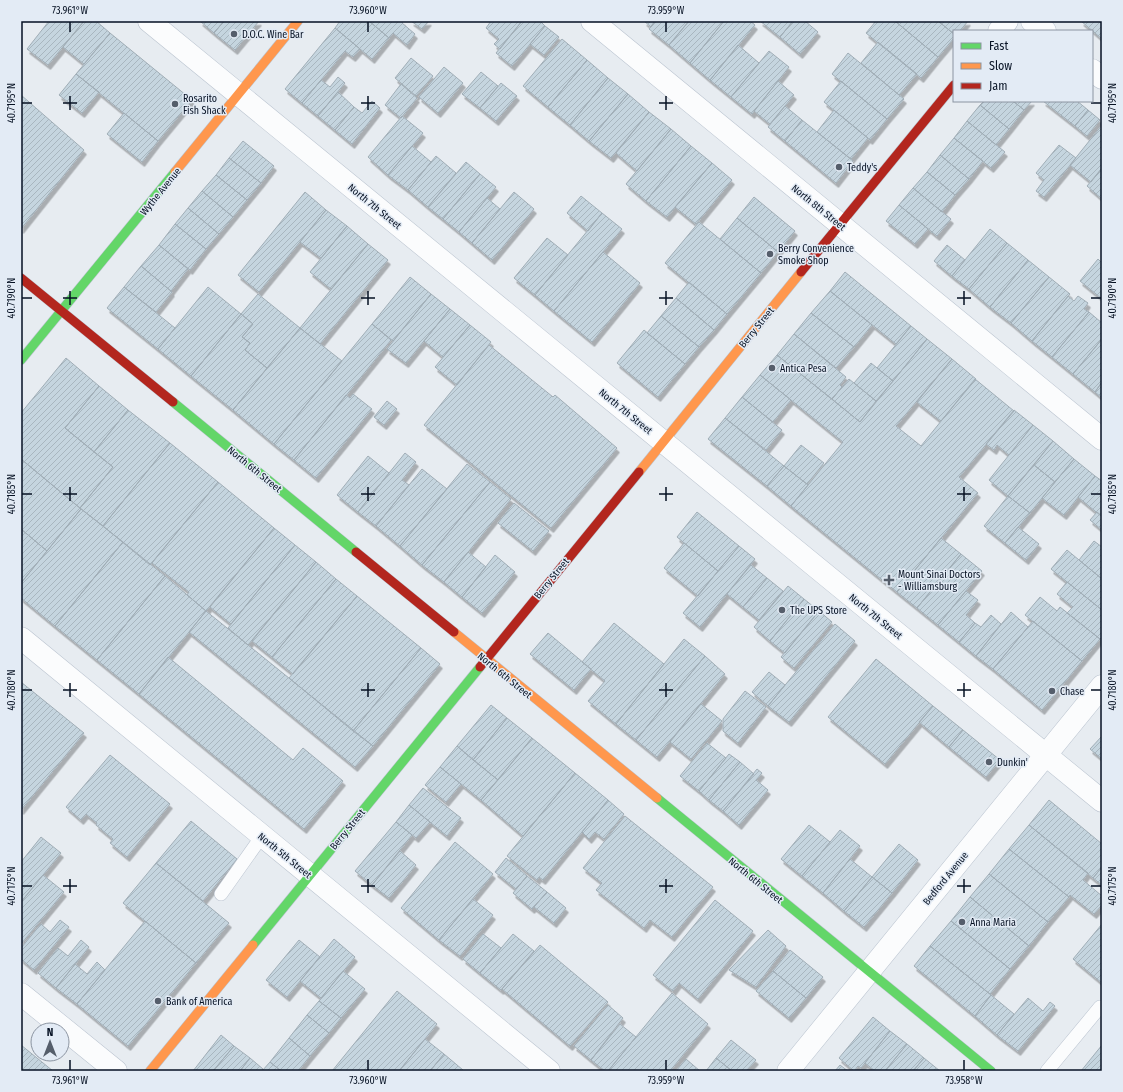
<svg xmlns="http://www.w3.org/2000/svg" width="1123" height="1092" viewBox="0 0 1123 1092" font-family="'Fira Sans Condensed',sans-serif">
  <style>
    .building { fill: url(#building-hatch); stroke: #a0adb6; filter: url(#shadow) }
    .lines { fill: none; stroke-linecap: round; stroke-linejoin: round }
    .lane-casing { stroke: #bac3cf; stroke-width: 14 }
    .street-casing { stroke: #bac3cf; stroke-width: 23 }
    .fast-casing { stroke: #bac3cf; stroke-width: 10 }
    .slow-casing { stroke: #bac3cf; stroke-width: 10 }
    .jam-casing { stroke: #bac3cf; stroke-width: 10 }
    .lane { stroke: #fbfcfd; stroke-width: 13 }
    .street { stroke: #fbfcfd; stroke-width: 22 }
    .fast { stroke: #63d668; stroke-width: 9 }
    .slow { stroke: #ff974d; stroke-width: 9 }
    .jam { stroke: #b3261e; stroke-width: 9 }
    .ticks { fill: none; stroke: #061123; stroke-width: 1.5 }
    .poi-dot { fill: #555e6b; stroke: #e3ebf5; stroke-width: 1.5 }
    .labels { text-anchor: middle; stroke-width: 3; stroke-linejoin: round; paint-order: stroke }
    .poi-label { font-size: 10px; fill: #061123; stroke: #e3ebf5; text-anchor: start }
    .street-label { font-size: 10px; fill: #061123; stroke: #e3ebf5 }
    .neatline { fill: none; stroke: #061123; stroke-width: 1.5 }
    .ticks-label { font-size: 10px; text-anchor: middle; fill: #061123 }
  </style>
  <defs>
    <pattern id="building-hatch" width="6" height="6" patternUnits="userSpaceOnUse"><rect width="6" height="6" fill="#c5d5df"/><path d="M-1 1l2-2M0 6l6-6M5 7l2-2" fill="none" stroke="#a8b6bf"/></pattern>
    <filter id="shadow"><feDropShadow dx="2.5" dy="4.5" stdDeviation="0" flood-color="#0004"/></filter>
  </defs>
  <rect width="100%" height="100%" fill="#e7ecf1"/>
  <path class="building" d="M49,21H84L48,65L27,49Z
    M84,21H96L110,33L84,64L63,47Z
    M200,21H224L214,33Z
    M224,21H259L235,50L214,33Z
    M340,21H369L389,38L372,59L335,28Z
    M369,21H403L402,23L415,34L407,45L393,33L389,38Z
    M411,21H429L422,29Z
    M491,21H522L500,49L494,44L499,39L486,28Z
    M522,21H540L545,26L512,66L496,53Z
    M644,21H655L651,27Z
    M655,21H689L669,45L649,29Z
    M689,21H724L690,63L669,45Z
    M724,21H750L755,25L710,80L690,63Z
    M760,21H793L780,37Z
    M793,21H805L818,32L800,54L780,37Z
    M876,21H895L938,57L921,78L866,33Z
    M895,21H938L954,34V38L938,57Z
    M938,21H968L960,31H954V34Z
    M1081,21H1102V39Z
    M545,26L559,37L544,55L530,44Z
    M335,28L360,49L353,57L345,51L302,103L285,89Z
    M110,33L192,100L158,141L76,74Z
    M562,39L587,60L548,107L523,86Z
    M878,42L917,74L899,95L861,63Z
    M738,45L759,63L731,97L710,80Z
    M769,51L789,67L752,114L731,97Z
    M848,53L904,99L887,119L832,74Z
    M411,58L433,76L416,96L395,78Z
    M587,60L608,78L570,125L548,107Z
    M444,67L463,83L438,113L419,97Z
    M481,72L498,86L480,108L462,94Z
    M76,74L99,92L82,113L59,95Z
    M338,77L345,83L318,116L302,103L321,80L330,87Z
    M608,78L628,94L589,141L570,125Z
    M778,81L794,95L770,124L754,111Z
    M841,81L887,119L870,140L824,102Z
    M501,83L517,96L496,121L480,108Z
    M401,84L417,98L401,118L385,105Z
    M338,92L354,107L335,130L318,116Z
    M628,94L649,112L611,158L589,141Z
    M21,95L84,150L21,229Z
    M372,101L380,108L352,144L335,130L354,107L362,113Z
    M984,101H1013L1024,110L1009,129L980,105Z
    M1013,101H1032L1024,110Z
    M1043,101H1077L1088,110L1075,126Z
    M980,105L1009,129L996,145L967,121Z
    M785,106L802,120L785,141L768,127Z
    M834,110L868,138L851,159L817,132Z
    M1088,110L1100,120L1087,136L1075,126Z
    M649,112L671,129L637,171L616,153Z
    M124,113L158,141L142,162L107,134Z
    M402,116L423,133L388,175L368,157Z
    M802,120L853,161L836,183L785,141Z
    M967,121L1005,152L991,168L954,138Z
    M1102,125V168L1091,182L1070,165Z
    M671,129L691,146L646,201L626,184Z
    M954,138L983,161L969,179L940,155Z
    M243,141L274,166L261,183L229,158Z
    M1059,145L1076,158L1044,197L1036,191L1044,180L1036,173Z
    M412,146L431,162L408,190L388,175Z
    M691,146L712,163L667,217L646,201Z
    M940,155L969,179L955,195L927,172Z
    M436,156L456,173L428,207L408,190Z
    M229,158L261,183L247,200L216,175Z
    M466,162L480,174L443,219L428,207Z
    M712,163L732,180L696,224L675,207Z
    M1102,168V199L1087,186Z
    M927,172L955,195L942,212L913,188Z
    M480,174L496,187L459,232L443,219Z
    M216,175L247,200L233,217L202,191Z
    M913,188L951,219L937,236L899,205Z
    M202,191L233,217L219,234L188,208Z
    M305,192L326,210L259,292L238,275Z
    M514,192L534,209L492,260L472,243Z
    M581,196L602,213L588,231L567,213Z
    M754,197L795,231L778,252L737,218Z
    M487,198L500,209L472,243L459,232Z
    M899,205L928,229L915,244L886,221Z
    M188,208L219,234L206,249L175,224Z
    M326,210L347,226L321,258L300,242Z
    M602,213L622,229L554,311L535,295Z
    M737,218L778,252L761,273L720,239Z
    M699,222L761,273L727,314L665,263Z
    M175,224L206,249L190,270L159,245Z
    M347,226L368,244L331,289L310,272Z
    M990,229L1007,243L969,289L952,276Z
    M547,238L568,255L535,295L514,278Z
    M1007,243L1028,260L990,307L969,289Z
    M368,244L388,260L320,344L300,328Z
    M159,245L188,269L171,291L141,266Z
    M947,245L965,260L952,276L934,261Z
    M603,252L640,283L592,342L554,311Z
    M1098,259L1102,263L1101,298L1080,281Z
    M1028,260L1049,277L1011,323L990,307Z
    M141,266L172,292L156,312L124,287Z
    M845,272L911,326L896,344L830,291Z
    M410,277L431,294L393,341L372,324Z
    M1049,277L1070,294L1032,341L1011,323Z
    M689,282L727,314L714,330L676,298Z
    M124,287L175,328L158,349L107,308Z
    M208,287L241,314L191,376L158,349Z
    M830,291L872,325L854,347L811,313Z
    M258,294L300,328L267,368L245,350L250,343L242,337L253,324L241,314Z
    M431,294L450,309L406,363L387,349Z
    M1068,296L1074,301L1078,296L1088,303L1084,309L1089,312L1052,357L1032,341Z
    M676,298L714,330L699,347L661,316Z
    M450,309L470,325L443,357L424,341Z
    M1089,312L1102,323V339L1073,374L1052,357Z
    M811,313L854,347L836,368L794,334Z
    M241,314L253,324L242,337L250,343L245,350L267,368L233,410L191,376Z
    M661,316L699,347L685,364L647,333Z
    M372,324L391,340L294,460L274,444Z
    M470,325L491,342L457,385L435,367Z
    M911,326L927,339L893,381L877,368Z
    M300,328L342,361L274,444L233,410Z
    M644,330L685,364L658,397L617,363Z
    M794,334L846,377L840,385L842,387L832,399L777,355Z
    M927,339L952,359L896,426L921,446L975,379L1014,411L959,477L978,493L897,592L791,506L843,442L760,375L777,355L860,422Z
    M1102,339V382L1095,392L1073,374Z
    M489,345L553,397L555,395L617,448L551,528L424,425Z
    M66,358L99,386L65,428L113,467L80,508L21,459V413Z
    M952,359L976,379L941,421L917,402Z
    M871,363L893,381L876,401L854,383Z
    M760,375L791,400L773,422L742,397Z
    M849,379L876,401L860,422L832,399Z
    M1102,382V398L1095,392Z
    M99,386L128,410L94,452L65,428Z
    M353,394L372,409L316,478L294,460L346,395L350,398Z
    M742,397L782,430L766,450L725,418Z
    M387,401L397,409L384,425L374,417Z
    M128,410L170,443L103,526L80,508L113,467L94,452Z
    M1014,410L1033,425L1009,455L997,445L994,450L986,444Z
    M725,418L784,466L767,486L708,439Z
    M1033,425L1053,441L1008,496L989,480Z
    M1053,441L1074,459L1055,482L1034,465Z
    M170,443L218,482L150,565L103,526Z
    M801,445L824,463L807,484L784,466Z
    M405,453L416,462L402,480L409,485L376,526L358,512Z
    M368,456L389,473L358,512L337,495Z
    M21,459L81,509L47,551L21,529Z
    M1074,459L1095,476L1064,515L1042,498Z
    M467,464L490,482L422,565L400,546Z
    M1034,465L1055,482L1030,513L1008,496Z
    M784,466L808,485L791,506L767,486Z
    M422,469L447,489L400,546L376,526Z
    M1095,476L1102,481L1101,516L1078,497Z
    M218,482L274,528L206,611L187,595L189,592L152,563Z
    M490,482L511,499L444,582L422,565Z
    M1008,496L1030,513L1005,543L984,526Z
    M514,503L549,531L533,551L498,523Z
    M81,509L123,542L55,626L21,598V583Z
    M697,512L739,546L718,571L677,537Z
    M1097,512L1102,516V530L1090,520Z
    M1018,527L1039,544L1026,560L1005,543Z
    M274,528L295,545L231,624L210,607Z
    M21,529L47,551L21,583Z
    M941,538L961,554L917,608L897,592Z
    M1094,541L1102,547V579L1079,560Z
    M123,542L165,576L97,660L55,626Z
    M684,543L718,571L698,596L664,568Z
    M295,545L316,562L248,645L228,628Z
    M739,546L755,559L700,627L683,613Z
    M1067,550L1102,579V610L1051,569Z
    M468,552L486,567L462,597L444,582Z
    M961,554L982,571L938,625L917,608Z
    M495,555L515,572L482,613L462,597Z
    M316,562L336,579L272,657L252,641Z
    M751,565L767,578L743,607L727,594Z
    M165,576L206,611L139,694L97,660Z
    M767,578L783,591L759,620L743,607Z
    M336,579L357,596L293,674L272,657Z
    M1067,582L1102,610V637L1100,639L1067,613L1073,607L1057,594Z
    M788,586L804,599L770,641L754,627Z
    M966,591L978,600L966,615L975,623L959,642L938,625Z
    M357,596L421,648L353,731L289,678Z
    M1040,597L1057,611L1060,607L1100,639L1082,661L1025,615Z
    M804,599L819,611L785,653L770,641Z
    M206,611L373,746L355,767L189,632Z
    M819,611L832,622L794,668L781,657Z
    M1011,612L1028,627L993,669L976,656Z
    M991,615L1001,624L976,656L959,642L975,623L981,627Z
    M1033,621L1082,661L1042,710L993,669Z
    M614,623L664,664L616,724L588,701L605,681L582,662Z
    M835,624L855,641L789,722L768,706Z
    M548,633L591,669L574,690L530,654Z
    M684,639L705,656L636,740L616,724Z
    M421,648L440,664L373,746L353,731Z
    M705,656L725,674L657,757L636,740Z
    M168,657L293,760L303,748L343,781L304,829L139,694Z
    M876,659L933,706L885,764L828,717Z
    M769,672L785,685L768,706L752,692Z
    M21,682L84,733L21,810Z
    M745,691L766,707L738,743L723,731V719Z
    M701,704L722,721L691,759L670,742Z
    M491,705L507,718L473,760L457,746Z
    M933,706L963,730L949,747L919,722Z
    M507,718L532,738L498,780L473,760Z
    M963,730L1000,760L986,777L949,747Z
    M1102,736V759L1090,749Z
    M532,738L575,773L523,836L481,800Z
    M707,743L726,758L699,791L680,776Z
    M457,746L498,780L481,800L440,767Z
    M729,754L740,762L709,800L699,791Z
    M110,755L170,804L127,857L110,843L113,839L96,825L97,823L86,814L81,820L66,807Z
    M740,762L754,774L723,811L709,800Z
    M440,767L461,784L446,802L425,785Z
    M757,769L762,773L756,780L768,790L739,825L723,811Z
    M575,773L608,800L543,880L539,877L537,880L507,856Z
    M423,788L461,818L447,836L409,805Z
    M608,800L624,814L604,839L595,832L589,839L582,832Z
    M1049,800L1102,844V867L1093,878L1029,825Z
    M409,805L430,822L416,838L396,822Z
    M625,816L713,887L672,937L650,920L644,928L596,890L602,883L583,868Z
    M191,821L237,859L203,901L156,863Z
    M396,822L412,835L372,885L355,871Z
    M809,825L830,842L802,876L781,859Z
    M1029,825L1088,873L1083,880L1102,896V905L1094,914L1070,895L1069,897L1009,849Z
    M840,830L860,846L823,893L802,876Z
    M41,837L61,853L21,902V862Z
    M455,842L493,874L439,940L401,908Z
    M899,844L918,860L892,893L872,877Z
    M1009,849L1069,897L1048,922L989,874Z
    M400,851L416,865L389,898L372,885Z
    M506,858L527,876L516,889L495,872Z
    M850,859L872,877L844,911L823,893Z
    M156,863L229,923L196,963L123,903Z
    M1102,867V885L1093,878Z
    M989,874L1048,922L1029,946L970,897Z
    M43,875L64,892L21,944V902Z
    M527,876L547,892L532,909L513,893Z
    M872,877L892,893L864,927L844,911Z
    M547,892L566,908L554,923L534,907Z
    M970,897L1029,946L1010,969L951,921Z
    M473,899L493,915L460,956L439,940Z
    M715,900L753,931L698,999L679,983L673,991L653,975Z
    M60,920L69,927L34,970L21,959V948L41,924L50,932Z
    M145,921L196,963L128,1046L77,1004Z
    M951,921L1010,969L990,994L930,946Z
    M1102,924V983L1073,959Z
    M768,930L786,946L756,987L729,970Z
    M483,934L501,948L480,973L463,959Z
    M513,934L534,951L501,990L480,973Z
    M334,939L355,957L321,998L300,981Z
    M81,940L89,947L56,988L38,973L58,948L68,956Z
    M299,940L320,957L287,997L266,980Z
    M540,945L608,1002L570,1046L502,989Z
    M930,946L991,995L975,1016L914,966Z
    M790,950L823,977L806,998L773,971Z
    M97,962L105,970L77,1004L56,988L75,964L87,974Z
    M343,971L365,989L341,1018L319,1001Z
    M773,971L806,998L789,1018L756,991Z
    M397,991L437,1024L399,1071H332Z
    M672,993L708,1024L670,1071H608Z
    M991,995L1014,1014L997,1035L975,1016Z
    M1028,998L1043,1011L1050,1002L1055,1006L1018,1051L997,1035Z
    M319,1001L341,1018L329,1033L307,1015Z
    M608,1005L623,1018L591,1060L574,1046Z
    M307,1015L329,1033L310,1056L289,1038Z
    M873,1017L890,1031L861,1068L858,1066L854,1071L839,1058Z
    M620,1024L636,1037L608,1071H605L591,1060Z
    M890,1031L907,1044L885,1071H875L865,1063Z
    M221,1035L234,1046L213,1071H193Z
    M289,1038L310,1056L298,1071H281L270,1062Z
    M425,1039L444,1054L430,1071H399Z
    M731,1040L756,1060L746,1071H732L716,1058Z
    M907,1044L924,1058L913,1071H885Z
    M21,1045L53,1071H21Z
    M1102,1045V1071H1081Z
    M234,1046L250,1058L240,1071H213Z
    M444,1054L463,1070L462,1071H430Z
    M250,1058L263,1069L262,1071H240Z
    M716,1058L732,1071H706Z
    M924,1058L940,1071H913Z
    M686,1059L700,1071H676Z
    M270,1062L281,1071H262Z
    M840,1065L848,1071H835Z"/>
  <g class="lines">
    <g class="lane-casing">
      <path id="lane" d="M221,894L262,836
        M1047,1071L1100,1007L1102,1009"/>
    </g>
    <g class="street-casing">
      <path id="street" d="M149,21L1102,801
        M592,21L1102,439
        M1032,21L1045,31
        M999,31L1007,21
        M1092,70L1102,78
        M21,638L549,1071
        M21,994L116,1071
        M788,1071L1102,686"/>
    </g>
    <g class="fast-casing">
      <path id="fast" d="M21,360L175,172
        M173,402L356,552
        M657,798L991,1071
        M253,945L480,667"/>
    </g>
    <g class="slow-casing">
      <path id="slow" d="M175,172L298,21
        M639,472L801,272
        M454,632L657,798
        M150,1071L253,945"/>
    </g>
    <g class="jam-casing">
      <path id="jam" d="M801,272L954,85
        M21,278L173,402
        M356,552L454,632
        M480,667L639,472"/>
    </g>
    <use href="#lane" class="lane"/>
    <use href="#street" class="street"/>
    <use href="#fast" class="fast"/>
    <use href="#slow" class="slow"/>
    <use href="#jam" class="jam"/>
  </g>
  <path class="ticks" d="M70,22V32M368,22V32M666,22V32M70,96V110M368,96V110M666,96V110M22,103H32M63,103H77M361,103H375M659,103H673M1091,103H1101M70,291V305M368,291V305M666,291V305M964,291V305M22,298H32M63,298H77M361,298H375M659,298H673M957,298H971M1091,298H1101M70,487V501M368,487V501M666,487V501M964,487V501M22,494H32M63,494H77M361,494H375M659,494H673M957,494H971M1091,494H1101M70,683V697M368,683V697M666,683V697M964,683V697M22,690H32M63,690H77M361,690H375M659,690H673M957,690H971M1091,690H1101M70,879V893M368,879V893M666,879V893M964,879V893M22,886H32M63,886H77M361,886H375M659,886H673M957,886H971M1091,886H1101M70,1060V1070M368,1060V1070M666,1060V1070M964,1060V1070"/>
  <g class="poi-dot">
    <circle cx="234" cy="34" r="4"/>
    <circle cx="175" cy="104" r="4"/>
    <circle cx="839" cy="167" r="4"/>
    <circle cx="770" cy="254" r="4"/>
    <circle cx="772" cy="368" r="4"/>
    <path d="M887 574h4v4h4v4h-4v4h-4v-4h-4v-4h4z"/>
    <circle cx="782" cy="610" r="4"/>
    <circle cx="1052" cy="691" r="4"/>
    <circle cx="989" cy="762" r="4"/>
    <circle cx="962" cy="922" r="4"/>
    <circle cx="158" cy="1001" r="4"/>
  </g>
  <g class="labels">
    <g class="poi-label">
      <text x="242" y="38">D.O.C. Wine Bar</text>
      <text x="183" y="102">Rosarito<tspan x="183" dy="12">Fish Shack</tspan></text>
      <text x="847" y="171">Teddy's</text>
      <text x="778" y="252">Berry Convenience<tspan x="778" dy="12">Smoke Shop</tspan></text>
      <text x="780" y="372">Antica Pesa</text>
      <text x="898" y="578">Mount Sinai Doctors<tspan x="898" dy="12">- Williamsburg</tspan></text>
      <text x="790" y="614">The UPS Store</text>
      <text x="1060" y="695">Chase</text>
      <text x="997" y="766">Dunkin'</text>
      <text x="970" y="926">Anna Maria</text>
      <text x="166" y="1005">Bank of America</text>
    </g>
    <g class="street-label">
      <text transform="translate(160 191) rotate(-51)" y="4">Wythe Avenue</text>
      <text transform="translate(375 206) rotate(39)" y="4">North 7th Street</text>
      <text transform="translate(819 207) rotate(39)" y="4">North 8th Street</text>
      <text transform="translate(756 327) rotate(-51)" y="4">Berry Street</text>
      <text transform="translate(626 411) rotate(39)" y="4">North 7th Street</text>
      <text transform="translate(255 469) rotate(39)" y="4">North 6th Street</text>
      <text transform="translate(551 578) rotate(-51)" y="4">Berry Street</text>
      <text transform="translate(876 616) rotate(39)" y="4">North 7th Street</text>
      <text transform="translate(505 675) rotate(39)" y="4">North 6th Street</text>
      <text transform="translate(347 829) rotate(-51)" y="4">Berry Street</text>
      <text transform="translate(285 855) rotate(39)" y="4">North 5th Street</text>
      <text transform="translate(945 878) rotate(-51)" y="4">Bedford Avenue</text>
      <text transform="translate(756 880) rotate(39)" y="4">North 6th Street</text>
    </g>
  </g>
  <rect width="1123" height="1092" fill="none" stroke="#e3ebf5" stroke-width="44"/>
  <rect x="953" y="30" width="140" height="72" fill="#e3ebf5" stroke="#8b94a1"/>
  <rect x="961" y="43" width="20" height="6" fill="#63d668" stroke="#8b94a1"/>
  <text x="989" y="50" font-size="12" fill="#061123">Fast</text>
  <rect x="961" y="63" width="20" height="6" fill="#ff974d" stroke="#8b94a1"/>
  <text x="989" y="70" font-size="12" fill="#061123">Slow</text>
  <rect x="961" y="83" width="20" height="6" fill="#b3261e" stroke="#8b94a1"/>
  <text x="989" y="90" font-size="12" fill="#061123">Jam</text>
  <g transform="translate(50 1042)"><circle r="19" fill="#e3ebf5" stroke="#8b94a1"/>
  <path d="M0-3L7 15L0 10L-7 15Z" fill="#555e6b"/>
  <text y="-6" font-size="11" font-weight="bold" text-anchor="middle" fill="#061123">N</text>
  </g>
  <rect x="22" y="22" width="1079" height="1048" class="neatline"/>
  <g class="ticks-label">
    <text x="70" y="14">73.961°W</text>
    <text x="368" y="14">73.960°W</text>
    <text x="666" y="14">73.959°W</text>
    <text transform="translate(11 103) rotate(-90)" y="4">40.7195°N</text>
    <text transform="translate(1112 103) rotate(-90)" y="4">40.7195°N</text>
    <text transform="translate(11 298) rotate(-90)" y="4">40.7190°N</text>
    <text transform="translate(1112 298) rotate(-90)" y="4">40.7190°N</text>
    <text transform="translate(11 494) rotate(-90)" y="4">40.7185°N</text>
    <text transform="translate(1112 494) rotate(-90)" y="4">40.7185°N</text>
    <text transform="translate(11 690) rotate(-90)" y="4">40.7180°N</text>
    <text transform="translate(1112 690) rotate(-90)" y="4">40.7180°N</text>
    <text transform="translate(11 886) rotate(-90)" y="4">40.7175°N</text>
    <text transform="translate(1112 886) rotate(-90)" y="4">40.7175°N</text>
    <text x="70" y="1084">73.961°W</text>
    <text x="368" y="1084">73.960°W</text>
    <text x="666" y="1084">73.959°W</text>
    <text x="964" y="1084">73.958°W</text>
  </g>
</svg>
